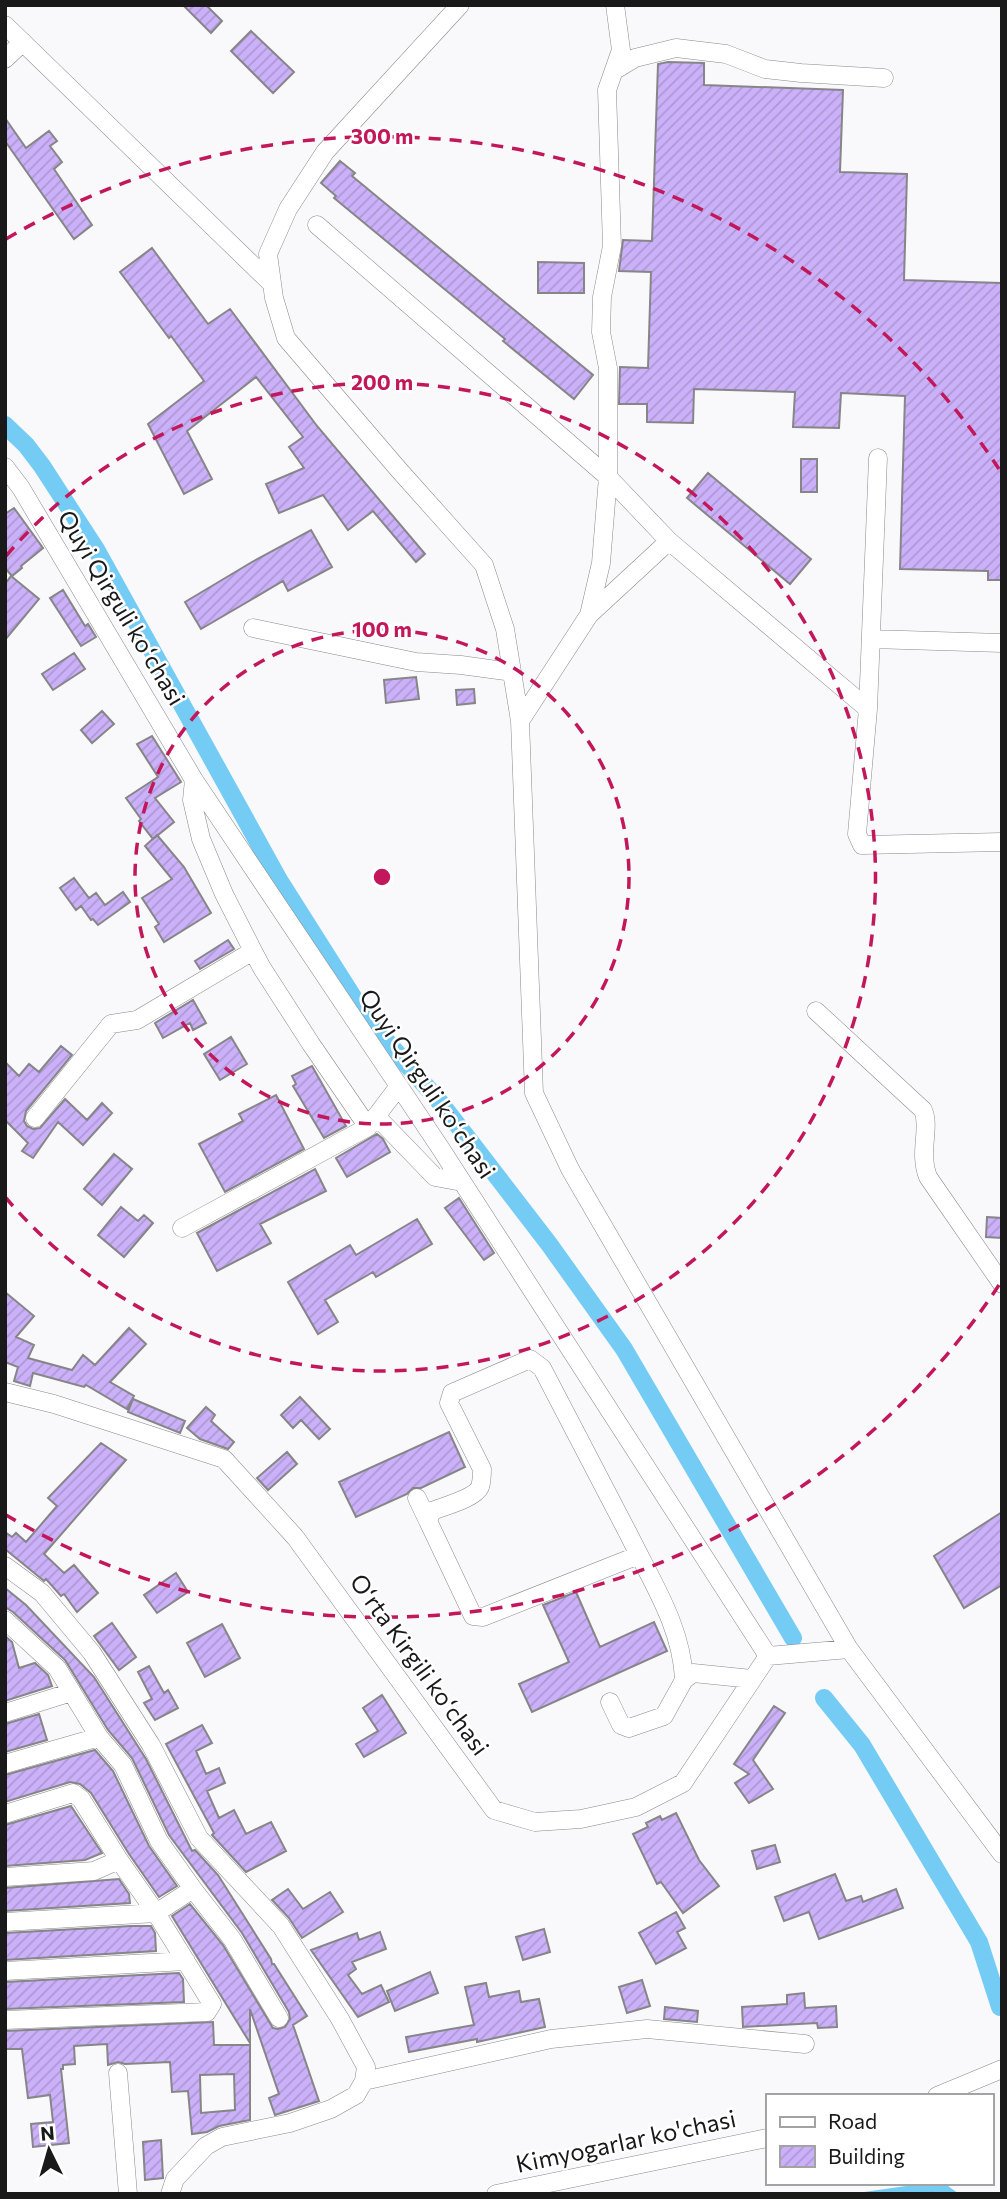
<svg xmlns="http://www.w3.org/2000/svg" width="1007" height="2199" viewBox="0 0 1007 2199" font-family="Commissioner,sans-serif">
  <style>
    .water { fill: url(#water-waves) }
    .lines { fill: none; stroke-linecap: round; stroke-linejoin: round }
    .canal { stroke: #74ccf5; stroke-width: 18 }
    .building { fill: url(#building-hatch); stroke: #868588; stroke-width: 2; fill-rule: evenodd }
    .minor-casing { stroke: #8a898b; stroke-width: 19 }
    .minor { stroke: #fff; stroke-width: 18 }
    .ring { fill: none; stroke: #c2185b; stroke-width: 3.5; stroke-dasharray: 12 9 }
    .labels { text-anchor: middle; stroke-width: 5; stroke-linejoin: round; paint-order: stroke }
    .street-label { font-size: 24px; fill: #1a191a; stroke: #fff }
    .centre { fill: #c2185b; stroke: #fff; stroke-width: 3.5 }
    .ring-label { font-size: 21px; text-anchor: middle; font-weight: bold; fill: #c2185b; stroke: #fff; stroke-width: 5; stroke-linejoin: round; paint-order: stroke }
  </style>
  <defs>
    <pattern id="water-waves" width="16" height="10" patternUnits="userSpaceOnUse" patternTransform="scale(1.75)"><rect width="16" height="10" fill="#74ccf5"/><path d="M0 5q4-4 8 0t8 0" fill="none" stroke="#64afd1"/></pattern>
    <pattern id="building-hatch" width="6" height="6" patternUnits="userSpaceOnUse" patternTransform="scale(1.75)"><rect width="6" height="6" fill="#cbb1f9"/><path d="M-1 1l2-2M0 6l6-6M5 7l2-2" fill="none" stroke="#ae98d5"/></pattern>
  </defs>
  <rect width="100%" height="100%" fill="#f9f8fb"/>
  <path class="water" d="M927,2183H944L959,2194H850Z"/>
  <g class="lines">
    <path class="canal" d="M5,425L26,445L42,466L97,551L279,880L367,1019L439,1101L549,1244L624,1349L793,1638
      M824,1698L862,1745L979,1942L1000,2007"/>
  </g>
  <path class="building" d="M183,5H206L222,21L211,33Z
    M251,31L294,72L273,93L231,51Z
    M668,62L704,63V85L843,90L840,172L907,174L904,280L1001,283L1002,580H988V571L900,569L905,396L841,393L839,428L793,427L795,392L694,389L693,423L647,422V404H619L620,367L648,368L651,272L619,271L623,240L652,241L658,64Z
    M5,118L26,148L49,131L57,141L50,146L62,162L54,169L92,225L74,239L5,141Z
    M340,161L355,173L352,176L593,375L574,399L503,341L505,339L334,198L336,196L321,183Z
    M152,248L208,324L230,309L317,426L425,554L416,562L373,511L348,530L323,495L279,513L266,484L304,468L289,447L303,437L256,377L187,431L212,479L184,494L148,424L204,381L171,336L169,338L120,272Z
    M538,262L584,263V293H538Z
    M801,459H817V492H801Z
    M708,473L811,559L790,584L687,498Z
    M14,508L43,548L21,566L22,568L12,576L5,568V514Z
    M311,530L332,567L288,591L283,581L201,629L185,602L252,562Z
    M11,576L39,599L5,640V584Z
    M63,590L85,626L88,624L96,637L81,646L50,598Z
    M74,653L85,669L53,690L42,674Z
    M416,677L419,699L386,703L384,680Z
    M474,689L475,703L457,705L456,690Z
    M102,711L114,724L92,743L81,730Z
    M152,736L181,782L155,798L174,822L153,839L139,821L141,819L126,798L158,777L137,744Z
    M157,835L184,867L211,913L164,942L155,927L159,924L142,898L172,879L145,846Z
    M74,878L89,898L96,893L105,905L123,892L130,902L98,925L93,919L91,920L81,906L76,910L60,888Z
    M228,940L234,949L200,969L195,961Z
    M193,1000L206,1023L193,1030L190,1023L163,1038L155,1023Z
    M231,1037L247,1064L220,1080L204,1054Z
    M61,1046L72,1055L26,1111L24,1121L27,1126L33,1129L40,1128L65,1099L87,1120L102,1103L112,1113L83,1145L58,1122L33,1158L22,1151L28,1143L5,1120V1062L19,1076L29,1064L39,1072Z
    M312,1066L346,1126L324,1138L293,1086L296,1084L292,1076Z
    M276,1095L304,1149L225,1192L199,1144L243,1121L239,1114Z
    M377,1134L383,1139L390,1152L347,1177L336,1158Z
    M114,1154L132,1169L102,1205L84,1189Z
    M315,1169L326,1191L260,1224L271,1243L217,1271L197,1233Z
    M459,1198L494,1253L484,1260L445,1208Z
    M121,1207L138,1221L144,1215L153,1223L124,1257L98,1235Z
    M987,1217L1002,1218V1238L986,1237Z
    M417,1219L432,1244L376,1277L373,1272L325,1300L338,1322L318,1334L288,1282L350,1245L356,1255Z
    M5,1292L34,1316L16,1337L34,1345L28,1358L72,1370L83,1355L95,1365L129,1328L146,1344L110,1382L134,1396L127,1409L86,1385L84,1387L33,1373L30,1386L14,1381L18,1367L5,1362Z
    M300,1397L330,1429L319,1439L301,1420L293,1428L281,1415Z
    M133,1399L185,1421L180,1433L128,1412Z
    M206,1407L215,1415L211,1421L234,1442L228,1449L200,1439L187,1428Z
    M449,1432L465,1467L421,1488H413L407,1494L356,1517L339,1482Z
    M101,1443L126,1460L44,1554L64,1573L74,1565L98,1593L77,1612L64,1594L61,1596L46,1579L44,1581L5,1549V1532L12,1537L16,1533L26,1542L57,1506L48,1498Z
    M287,1452L297,1464L268,1490L257,1478Z
    M1002,1512V1585L964,1608L934,1556Z
    M176,1573L188,1592L157,1613L144,1595Z
    M5,1588L26,1605L94,1677L146,1759L192,1851L195,1850L218,1875L271,1959L272,1964H274L307,2016L293,2025L319,2101L275,2115L269,2098L279,2094L250,2009V2043L172,1916L190,1904L223,1945L273,2028L278,2029L285,2027L290,2019L289,2012L242,1933L169,1835L132,1758L108,1730L65,1660L13,1612L5,1607Z
    M576,1592L600,1647L654,1622L667,1651L532,1712L519,1684L569,1662L543,1605Z
    M112,1623L136,1657L119,1670L94,1636Z
    M222,1624L240,1658L205,1677L187,1643Z
    M5,1636L12,1642L19,1668L35,1663L48,1675L52,1686L5,1701Z
    M149,1666L164,1693L168,1690L178,1708L155,1720L144,1703L152,1699L138,1672Z
    M382,1695L406,1733L364,1757L356,1744L378,1731L363,1708Z
    M774,1706L785,1713L753,1760L773,1789L749,1803L735,1783L749,1774L734,1764Z
    M39,1714L47,1740L5,1752V1724Z
    M202,1725L212,1743L196,1751L206,1774L219,1768L225,1783L207,1791L219,1818L234,1810L246,1834L271,1822L286,1851L246,1872L212,1835L214,1833L166,1744Z
    M95,1750L113,1771L149,1846L177,1886L159,1897L129,1854L91,1793L80,1784L70,1782L5,1802V1775Z
    M71,1806L102,1853L85,1860L5,1866V1825Z
    M676,1813L699,1860L719,1886L683,1913L661,1882L657,1884L633,1834L648,1827L646,1823L660,1816L662,1820Z
    M775,1845L780,1862L757,1869L752,1851Z
    M835,1874L846,1901L861,1896L863,1902L896,1889L903,1908L819,1939L809,1912L784,1921L775,1897Z
    M119,1879L129,1894L130,1903L5,1911V1888Z
    M288,1889L303,1909L330,1892L343,1912L302,1938L289,1918L272,1900Z
    M676,1912L685,1928L677,1932L686,1948L656,1964L639,1933Z
    M131,1926H151L155,1933L156,1951L5,1960V1933Z
    M544,1929L550,1952L523,1960L516,1937Z
    M380,1932L386,1949L352,1962L356,1969L348,1975L362,1994L381,1985L389,2002L358,2017L311,1950L357,1933L359,1940Z
    M430,1972L438,1993L395,2011L387,1991Z
    M179,1973L183,1979L184,2002L5,2009V1982Z
    M642,1980L650,2006L627,2013L619,1987Z
    M486,1983L489,1997L519,1991L521,2002L539,1999L545,2027L477,2042V2039L409,2052L406,2037L474,2025L465,1987Z
    M804,1993L805,2008L836,2006L837,2027L818,2028L817,2023L743,2027L742,2007L787,2004V1995Z
    M665,2007L698,2011L697,2022L664,2019Z
    M213,2022L214,2045H250V2120L219,2126L207,2132L192,2134L188,2091L172,2092L170,2062L125,2064L118,2062L108,2065L107,2044L74,2046L75,2064L63,2065V2069H61L69,2143L33,2147L31,2124L53,2122L50,2095L28,2098L22,2049H5V2031ZM234,2074L235,2110L201,2113L200,2075Z
    M161,2140L163,2178L145,2180L143,2142Z"/>
  <g class="lines">
    <g class="minor-casing">
      <path id="minor" d="M460,5L325,152L288,209L268,254L274,298L286,338L399,470L484,565L505,629L520,721L534,1093L570,1169L849,1649L1002,1854
        M5,25L272,284
        M5,59L23,42
        M615,70L635,58L676,48L726,54L765,69L801,73L884,78
        M317,225L608,477L669,541L868,709
        M878,458L868,709L857,834L862,845L1002,842
        M5,467L21,488L194,780L441,1149L768,1656L849,1649
        M589,615L669,541
        M253,628L416,662L461,665L512,672
        M871,639L1002,643
        M520,721L589,615L601,563L608,477V368L601,332L602,297L612,246L607,90L621,50L615,5
        M194,780L192,800L201,839L224,894L253,951L262,968L311,1044L368,1127
        M816,1011L923,1110C931,1128 918,1152 928,1177L1002,1284
        M376,1116L435,1177L462,1182
        M35,1118L111,1024L137,1020L253,951
        M182,1228L368,1127L399,1086
        M5,1392L54,1404L224,1459L295,1537L494,1810L535,1822L581,1819L636,1807L683,1783L768,1656
        M417,1498L428,1521
        M639,1555L483,1617L473,1616L428,1521L432,1511C445,1506 475,1498 480,1487C482,1481 482,1474 482,1469L449,1403L452,1393L530,1359L542,1368C571,1424 600,1479 629,1535C652,1582 682,1627 684,1680
        M5,1566L42,1593L92,1653L151,1745L199,1838L281,1926L340,2019L366,2067L364,2081L356,2095L331,2109L290,2123L222,2137L206,2146L175,2179L170,2194
        M5,1620L57,1668L99,1737L123,1765L159,1841L193,1889L232,1939L279,2018
        M610,1702L621,1725L629,1728L664,1716L684,1680L693,1673L752,1679
        M5,1713L72,1692
        M5,1764L99,1737
        M5,1814L73,1793L81,1799L119,1860L94,1871L5,1877
        M5,1922L156,1913L193,1889
        M5,1971L186,1961
        M5,2020L207,2012L212,2004L156,1913L119,1860
        M118,2073L128,2194
        M364,2081L551,2039L647,2029L805,2044
        M937,2096L1002,2069
        M496,2194L767,2138"/>
    </g>
    <use href="#minor" class="minor"/>
  </g>
  <g class="ring">
    <circle cx="382" cy="877" r="247"/>
    <path d="M6 556A494 494 0 1 1 6 1198"/>
    <path d="M999 1285A740 740 0 0 1 6 1515M6 239A740 740 0 0 1 999 469"/>
  </g>
  <g class="labels">
    <g class="street-label">
      <text transform="translate(121 608) rotate(59)" y="8">Quyi Qirguli koʻchasi</text>
      <text transform="translate(427 1084) rotate(56)" y="8">Quyi Qirguli koʻchasi</text>
      <text transform="translate(419 1665) rotate(54)" y="8">Oʻrta Kirgili koʻchasi</text>
      <text transform="translate(626 2142) rotate(-12)" y="8">Kimyogarlar ko'chasi</text>
    </g>
  </g>
  <circle cx="382" cy="877" r="10" class="centre"/>
  <g class="ring-label">
    <text x="382" y="144">300 m</text>
    <text x="382" y="390">200 m</text>
    <text x="382" y="637">100 m</text>
  </g>
  <rect width="1007" height="2199" fill="none" stroke="#1a191a" stroke-width="14"/>
  <rect x="766" y="2094" width="228" height="91" fill="#ffffff" stroke="#a3a3a3" stroke-width="2"/>
  <rect x="780" y="2117" width="35" height="10" fill="#ffffff" stroke="#a3a3a3" stroke-width="2"/>
  <text x="828" y="2129" font-size="21" fill="#1a191a">Road</text>
  <rect x="780" y="2146" width="35" height="21" fill="url(#building-hatch)" stroke="#a3a3a3" stroke-width="2"/>
  <text x="828" y="2164" font-size="21" fill="#1a191a">Building</text>
  <g transform="translate(49 2150) rotate(355)" stroke="#ffffff" stroke-width="5" paint-order="stroke">
  <path d="M0-5L12 26L0 18L-12 26Z" fill="#1a191a"/>
  <text y="-10" font-size="19" font-weight="bold" text-anchor="middle" fill="#1a191a">N</text>
  </g>
</svg>
